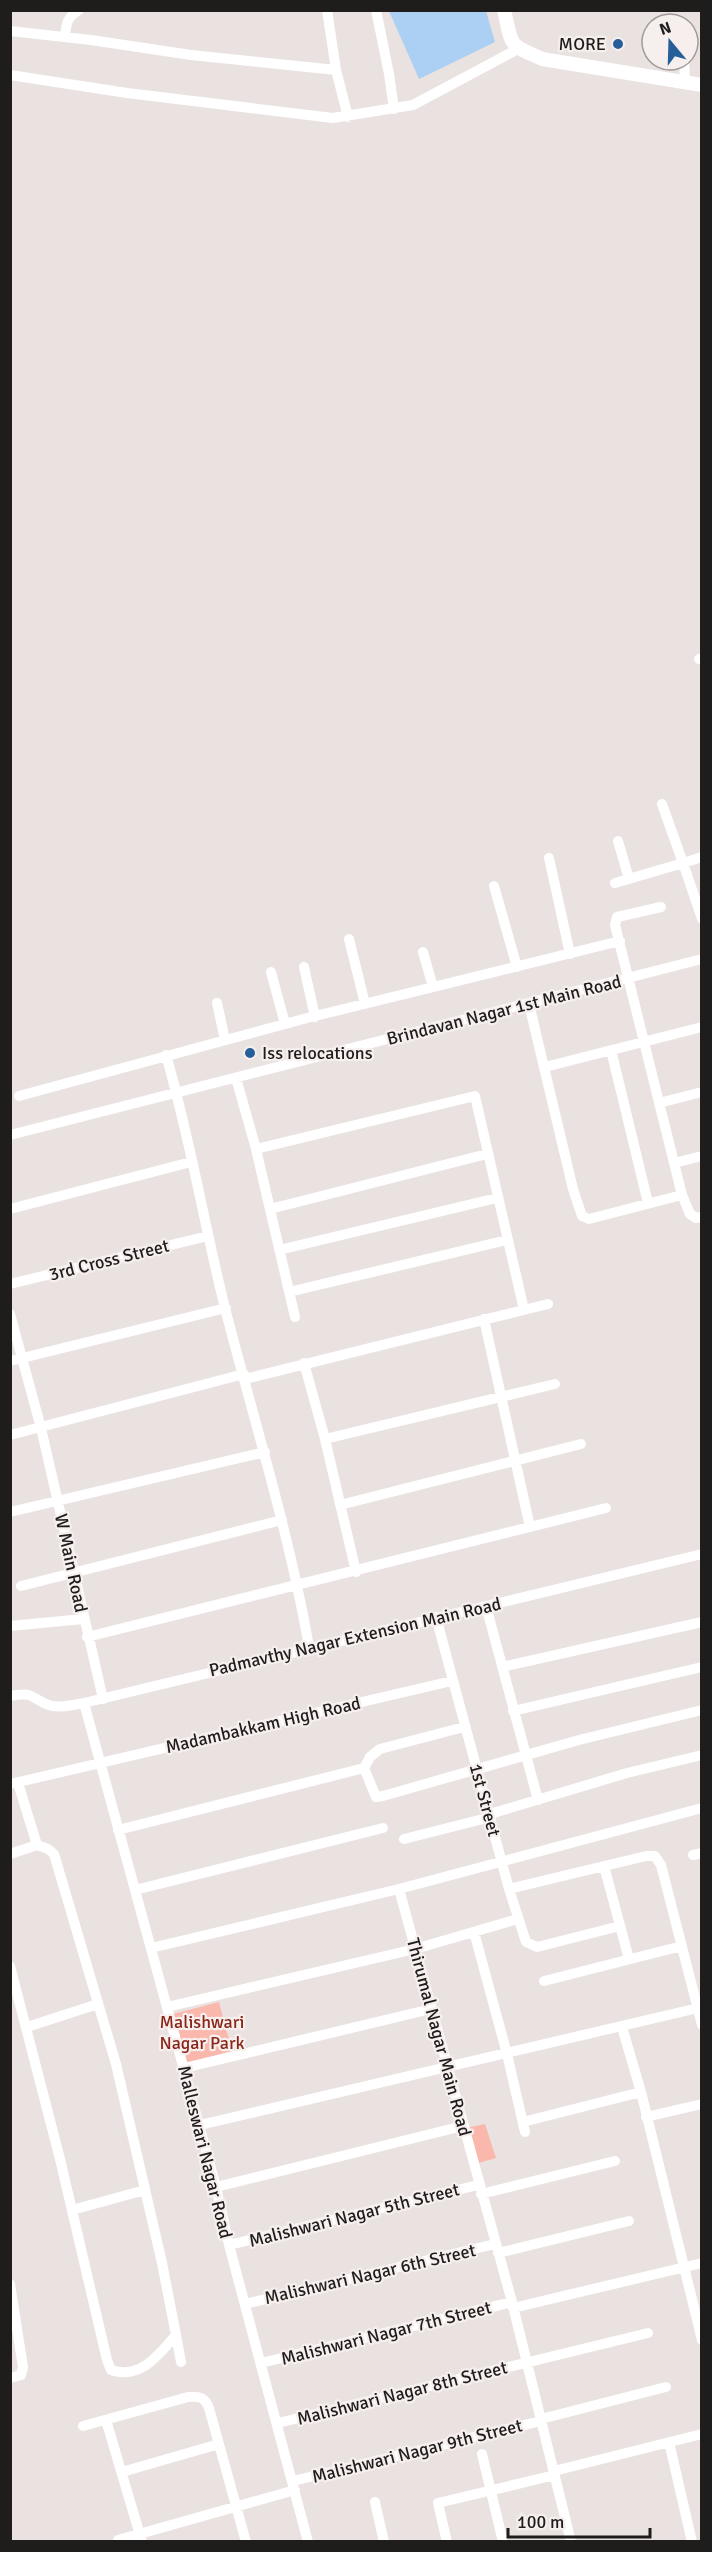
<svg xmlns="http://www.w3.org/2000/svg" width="712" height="2552" viewBox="0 0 712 2552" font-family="Signika,sans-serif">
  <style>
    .green { fill: #fab8ac }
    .water { fill: #accff4 }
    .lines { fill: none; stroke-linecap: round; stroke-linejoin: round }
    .street { stroke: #fff; stroke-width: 10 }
    .secondary { stroke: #fff; stroke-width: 14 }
    .poi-dot { fill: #265f97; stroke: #f6efee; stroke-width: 2 }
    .labels { text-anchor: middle; stroke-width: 4.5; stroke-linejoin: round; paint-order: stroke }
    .poi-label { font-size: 18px; fill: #1f1d1c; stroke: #f6efee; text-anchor: end }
    .street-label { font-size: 18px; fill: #1f1d1c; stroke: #f6efee }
    .park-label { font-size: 18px; fill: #892519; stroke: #f6efee }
  </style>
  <rect width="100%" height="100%" fill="#e9e2e0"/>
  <path class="green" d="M219,2002L232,2051L183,2064L173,2014Z
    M485,2124L496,2158L475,2164L466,2128Z"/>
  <path class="water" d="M389,11H486L495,42L419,79Z"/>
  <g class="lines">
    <path class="street" d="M327,10L336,70L348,117
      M376,10L389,74L394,109
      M10,31L91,40L191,55L336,70
      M65,37C66,24 67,17 79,10
      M684,60L685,81
      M10,75L127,93L333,118L413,105L518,49
      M699,659L702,658
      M618,841L629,879
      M702,857L683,863L702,919
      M549,858L570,954
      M615,883L683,863L662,804
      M494,886L517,967
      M661,907L617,917L615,925L682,1195L690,1214L696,1218L702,1217
      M349,939L365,1004
      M423,952L433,987
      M304,967L315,1017
      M271,972L285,1024
      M217,1003L225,1040
      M529,1004L573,1189L582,1216L589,1219L682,1195
      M611,1050L648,1203
      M166,1055C190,1138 204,1224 225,1308C254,1421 289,1532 309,1647
      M545,1067L702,1027
      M236,1078L256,1149L295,1317
      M19,1096L311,1017L620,941
      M659,1103L702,1092
      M10,1135L702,959
      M256,1149L475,1096L524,1310
      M674,1163L702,1156
      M10,1209L191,1162
      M270,1209L487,1154
      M279,1250L497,1198
      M10,1284L208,1236
      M289,1292L507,1240
      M10,1314L41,1428L103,1699
      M484,1319L530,1527
      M10,1361L226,1308
      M304,1363L325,1439L356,1572
      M245,1379L548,1304
      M10,1435L244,1374
      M325,1439L555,1384
      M340,1505L581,1444
      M10,1512L265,1452
      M21,1586L282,1520
      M486,1606L538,1800
      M436,1617L509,1889L526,1942L537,1947L620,1926
      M10,1626L83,1619
      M87,1637L606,1508
      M502,1667L702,1622
      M10,1696C32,1692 29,1696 46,1704C57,1709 72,1705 84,1703L702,1554
      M84,1703L216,2187L229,2245L308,2542
      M513,1711L702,1667
      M364,1768L370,1757L380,1749L464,1727
      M10,1784L452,1681
      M490,1814L627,1773L702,1755
      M118,1830L364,1768L376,1797L383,1796L579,1740L702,1710
      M404,1839L491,1817
      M10,1854L37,1845L18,1783
      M693,1855L702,1853
      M604,1866L629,1959
      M399,1889L512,2302L571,2542
      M509,1889L646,1856H655L661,1865L702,2025
      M135,1890L383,1828
      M474,1932L507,2054L525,2132
      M151,1948L399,1889L702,1808
      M10,1966L60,2159L107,2360L111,2370C141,2380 158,2355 176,2335L162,2263L116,2064L54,1854L48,1849L37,1845
      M544,1981L682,1946
      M167,2007L415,1949L518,1919
      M27,2027L98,2004
      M622,2027L641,2092L702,2340
      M184,2068L431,2009
      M646,2117L702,2104
      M523,2122L641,2092
      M200,2125L698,2008
      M216,2187L463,2126
      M481,2194L615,2161
      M72,2210L145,2190
      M229,2245L478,2185
      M498,2253L629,2221
      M10,2284L23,2367L21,2375L10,2378
      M245,2304L495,2244
      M513,2308L702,2263
      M176,2335L181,2362
      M261,2363L512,2302
      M541,2419L666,2387
      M106,2420L142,2542
      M278,2423L648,2333
      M83,2426L188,2397C199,2396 205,2397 209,2408L246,2542
      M669,2442L692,2542
      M482,2454L503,2542
      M554,2471L702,2434
      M122,2472L219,2444
      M293,2481L541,2421
      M375,2502L384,2542
      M118,2540L295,2490
      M447,2542L438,2503L555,2475"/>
    <path class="secondary" d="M504,10C513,48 507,43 542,59L702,85"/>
  </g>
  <g class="poi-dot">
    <circle cx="618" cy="44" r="6"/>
    <circle cx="250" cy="1053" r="6"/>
  </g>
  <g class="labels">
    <g class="poi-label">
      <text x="606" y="50">MORE</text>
      <text x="262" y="1059" text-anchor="start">Iss relocations</text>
    </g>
    <g class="street-label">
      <text transform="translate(504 1010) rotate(-14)" y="6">Brindavan Nagar 1st Main Road</text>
      <text transform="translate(109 1260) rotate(-14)" y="6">3rd Cross Street</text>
      <text transform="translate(71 1563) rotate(78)" y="6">W Main Road</text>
      <text transform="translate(355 1637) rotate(-13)" y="6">Padmavthy Nagar Extension Main Road</text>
      <text transform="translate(263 1725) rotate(-13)" y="6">Madambakkam High Road</text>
      <text transform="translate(485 1800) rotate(75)" y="6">1st Street</text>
      <text transform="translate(439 2037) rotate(75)" y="6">Thirumal Nagar Main Road</text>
      <text transform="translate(205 2152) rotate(76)" y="6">Malleswari Nagar Road</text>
      <text transform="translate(354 2215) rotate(-14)" y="6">Malishwari Nagar 5th Street</text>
      <text transform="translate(370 2274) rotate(-13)" y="6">Malishwari Nagar 6th Street</text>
      <text transform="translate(386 2333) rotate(-14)" y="6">Malishwari Nagar 7th Street</text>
      <text transform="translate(402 2393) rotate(-14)" y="6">Malishwari Nagar 8th Street</text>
      <text transform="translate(417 2451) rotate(-14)" y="6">Malishwari Nagar 9th Street</text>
    </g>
    <g class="park-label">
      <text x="202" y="2028">Malishwari<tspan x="202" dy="21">Nagar Park</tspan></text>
    </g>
  </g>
  <rect width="712" height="2552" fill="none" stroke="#1f1d1c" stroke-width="24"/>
  <g transform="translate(670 42) rotate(341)"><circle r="28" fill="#f6efee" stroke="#a09b9a" stroke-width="1.5"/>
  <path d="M0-4.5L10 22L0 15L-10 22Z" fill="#265f97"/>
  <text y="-9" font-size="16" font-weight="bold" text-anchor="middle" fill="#1f1d1c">N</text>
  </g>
  <path d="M508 2528v9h142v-9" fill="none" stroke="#1f1d1c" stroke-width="3"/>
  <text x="517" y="2528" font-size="18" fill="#1f1d1c" stroke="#f6efee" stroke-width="4.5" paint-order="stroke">100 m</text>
</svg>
